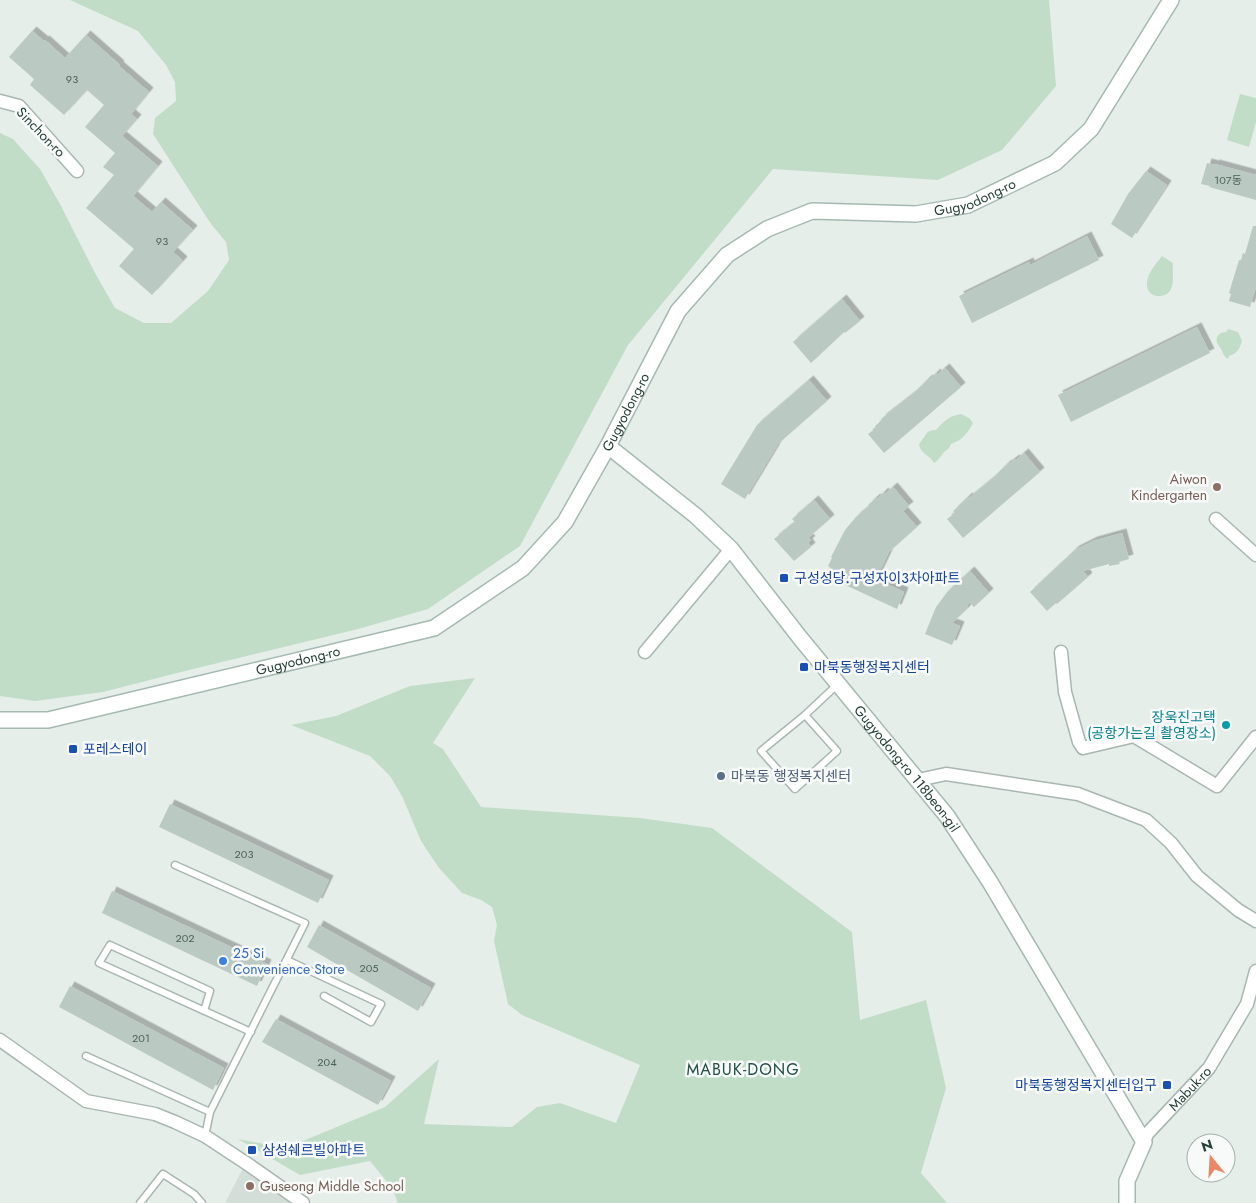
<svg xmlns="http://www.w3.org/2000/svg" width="1256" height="1203" viewBox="0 0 1256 1203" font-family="Jost,'Noto Sans KR',sans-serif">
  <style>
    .built { fill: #d4ded9 }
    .green { fill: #c1ddc8 }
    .building { fill: #bbc9c3; filter: url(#shadow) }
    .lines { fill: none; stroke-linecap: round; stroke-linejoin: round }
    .lane-casing { stroke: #a9b6b1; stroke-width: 9 }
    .street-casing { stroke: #a9b6b1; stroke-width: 15 }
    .secondary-casing { stroke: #a5b9b2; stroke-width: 18 }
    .lane { stroke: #fff; stroke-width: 6 }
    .street { stroke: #fff; stroke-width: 12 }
    .secondary { stroke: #fff; stroke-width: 15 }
    .education-dot { fill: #8d6e63; stroke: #f7faf9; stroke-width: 2 }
    .transit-dot { fill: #1a4fb4; stroke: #f7faf9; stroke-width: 2 }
    .culture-dot { fill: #0f9aa8; stroke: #f7faf9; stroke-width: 2 }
    .service-dot { fill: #5c6f8a; stroke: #f7faf9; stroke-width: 2 }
    .shop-dot { fill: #3f7fe0; stroke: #f7faf9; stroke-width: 2 }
    .labels { text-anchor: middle; stroke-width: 5; stroke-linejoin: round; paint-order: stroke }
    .number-label { font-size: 11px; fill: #4b625b }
    .street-label { font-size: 14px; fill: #263f38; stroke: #f7faf9 }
    .education-label { font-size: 14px; fill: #785e54; stroke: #f7faf9; text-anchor: end }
    .transit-label { font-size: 14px; fill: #164399; stroke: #f7faf9; text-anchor: start }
    .culture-label { font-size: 14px; fill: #0d838f; stroke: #f7faf9; text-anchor: end }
    .service-label { font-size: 14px; fill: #4e5e75; stroke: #f7faf9; text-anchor: start }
    .shop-label { font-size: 14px; fill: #366cbe; stroke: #f7faf9; text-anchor: start }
    .quarter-label { font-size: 16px; letter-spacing: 1px; fill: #235045; stroke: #f7faf9 }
  </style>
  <defs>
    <filter id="shadow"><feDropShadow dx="4.5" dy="-4.5" stdDeviation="0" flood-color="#0004"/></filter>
  </defs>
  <rect width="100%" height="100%" fill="#e6eeea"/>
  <path class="built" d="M243,1168L290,1203H225Z"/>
  <path class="green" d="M70,0H1049L1056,86L1002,150L938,180L773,169L628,345L520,546L428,609L358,629L177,673L103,692L35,701L0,696V133L13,139L40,169L60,204L95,273L115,308L144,323H171L208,291L229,260L226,242L211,224L153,134L155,118L176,101L175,82L166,65L138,31Z
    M1240,94L1256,98V122L1249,147L1227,140Z
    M1162,256L1173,263C1172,272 1175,283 1170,291C1163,300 1146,297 1147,284C1147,273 1156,264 1162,256Z
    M1228,329L1238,332L1242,341C1240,348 1237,354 1229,356L1228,359C1223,356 1224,354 1221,349C1221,348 1219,347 1219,346C1213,338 1219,332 1226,332Z
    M961,414L969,418L973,423C969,432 961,441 951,444C949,449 948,449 944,452C940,457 940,459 934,463C930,455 920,454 919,444C926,437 924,430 936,430C944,421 949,416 961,414Z
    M475,678L433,743L443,749L481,807L640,818L712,828L852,932L860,1020L926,1000L946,1088L921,1173L947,1203H398L392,1188L370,1161L300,1175L238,1139L286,1148L385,1107L439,1059L424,1124L512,1127L537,1107L560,1103L616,1123L640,1065L522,1015L508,1004L494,941L497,925L492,907L481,900L462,893L439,868L421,841L402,796L390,776L370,756L291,725L336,716L410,686Z"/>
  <path class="building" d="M32,31L44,41L45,40L65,58L86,35L120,65L119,66L149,92L131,114L137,119L122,136L158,166L133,196L152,212L161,202L193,230L173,252L183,261L152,295L119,266L134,249L86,208L114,175L103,167L115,153L85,127L104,105L87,90L64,115L30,85L34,79L9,57Z
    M1207,163L1215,165V164L1256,175V200L1209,187L1210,186L1201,184Z
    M1146,171L1167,185L1132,238L1111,224L1128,194Z
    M1253,226H1256V287L1250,307L1229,301L1231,294L1229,293L1239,260H1241L1243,253L1245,254Z
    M1087,236L1099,260L972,323L959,296L1029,262L1030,265Z
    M842,299L860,321L845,333L844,332L811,363L793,342Z
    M1197,327L1210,353L1071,422L1058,395Z
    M945,368L961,387L884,453L868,434L876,428L875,426L882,420L881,419L913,394L928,379L929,380L936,373L937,375Z
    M809,380L827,401L778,444L745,499L721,484L757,425Z
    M1024,453L1040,472L963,538L947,519L955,513L953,511L968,497L969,498L992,479L1007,464V465L1015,459L1016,460Z
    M893,487L909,506L903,511L917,527L889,552L876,579L904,592L897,609L826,576L830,567L828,566L832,558L831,557L845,530L856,517L869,506L868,505L876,498L877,499L884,492L885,494Z
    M814,500L830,519L808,538L811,540L808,543L811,547L794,561L774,539L795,522L792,519Z
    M1122,533L1129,559L1119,562L1120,564L1109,566V564L1083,571L1088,577L1057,604L1056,603L1047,611L1030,592L1075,550L1093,541Z
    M970,571L989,593L974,607L969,602L966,610L952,623L960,626L952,645L925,634L936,607L948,591Z
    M170,804L329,880L318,903L159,827Z
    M112,891L267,964L257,986L102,913Z
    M319,925L431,988L418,1011L307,947Z
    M70,986L224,1068L213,1090L59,1007Z
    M276,1019L391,1081L378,1105L262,1042Z"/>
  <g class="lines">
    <g class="lane-casing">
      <path id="lane" d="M805,715L837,751L795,789L761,751L805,715L838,684
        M175,865L305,923L210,1112L205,1136
        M287,960L381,1004L371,1022L324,996
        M204,1011L210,991L110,945L99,963L251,1032
        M86,1056L210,1112
        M140,1203L163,1174L194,1194L202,1203"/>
    </g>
    <g class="street-casing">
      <g id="street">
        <path d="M0,101L19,106L77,171"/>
        <path d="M1216,519L1256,555"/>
        <path d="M645,652L731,549"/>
        <path d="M1061,652L1065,692L1079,742L1083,748L1134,736L1217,786L1256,737"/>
        <path d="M918,780L946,774L1078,794L1146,820L1171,843L1197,876L1238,910L1256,921"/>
        <path d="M0,1040L86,1101L155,1114L175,1122L205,1136L249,1165L303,1203"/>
        <path id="s1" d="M1144,1142L1147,1134L1209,1068L1247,1004L1256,971"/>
      </g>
    </g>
    <g class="secondary-casing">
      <g id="secondary">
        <path id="s2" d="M608,446L696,516L731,549L801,639L947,816L990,882L1144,1142L1127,1181V1203"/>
        <path id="s3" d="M0,720H48L434,628L523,568L565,522L608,446L678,311L727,255L767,229L812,211L916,214L968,205L1055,163L1091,129L1171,0"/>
      </g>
    </g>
    <use href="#lane" class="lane"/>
    <use href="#street" class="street"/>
    <use href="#secondary" class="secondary"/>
  </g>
  <g class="education-dot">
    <circle cx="1217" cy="487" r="5"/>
    <circle cx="250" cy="1186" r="5"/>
  </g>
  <g class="transit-dot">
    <rect x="779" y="573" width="10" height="10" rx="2.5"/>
    <rect x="799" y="662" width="10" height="10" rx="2.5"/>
    <rect x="68" y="744" width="10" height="10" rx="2.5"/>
    <rect x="1162" y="1080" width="10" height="10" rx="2.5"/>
    <rect x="247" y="1145" width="10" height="10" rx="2.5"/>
  </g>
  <circle class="culture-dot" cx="1226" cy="725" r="5"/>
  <circle class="service-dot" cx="721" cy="776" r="5"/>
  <circle class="shop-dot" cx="223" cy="961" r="5"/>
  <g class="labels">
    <g class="number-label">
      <text x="72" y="83">93</text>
      <text x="1228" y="184">107동</text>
      <text x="162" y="245">93</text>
      <text x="244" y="858">203</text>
      <text x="185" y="942">202</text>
      <text x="369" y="972">205</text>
      <text x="141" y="1042">201</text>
      <text x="327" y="1066">204</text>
    </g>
    <g class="street-label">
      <text transform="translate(41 132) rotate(46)" y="5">Sinchon-ro</text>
      <text dy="5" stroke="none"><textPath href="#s3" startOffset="1190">Gugyodong-ro</textPath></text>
      <text dy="5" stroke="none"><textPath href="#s3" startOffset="740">Gugyodong-ro</textPath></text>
      <text dy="5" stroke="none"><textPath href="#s3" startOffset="305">Gugyodong-ro</textPath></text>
      <text dy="5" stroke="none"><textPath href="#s2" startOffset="442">Gugyodong-ro 118beon-gil</textPath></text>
      <text dy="5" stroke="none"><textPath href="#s1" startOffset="71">Mabuk-ro</textPath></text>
    </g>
    <g class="education-label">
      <text x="1207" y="484">Aiwon<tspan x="1207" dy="16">Kindergarten</tspan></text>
      <text x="260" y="1191" text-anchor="start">Guseong Middle School</text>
    </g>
    <g class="transit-label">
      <text x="794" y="583">구성성당.구성자이3차아파트</text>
      <text x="814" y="672">마북동행정복지센터</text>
      <text x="83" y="754">포레스테이</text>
      <text x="1157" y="1090" text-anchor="end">마북동행정복지센터입구</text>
      <text x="262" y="1155">삼성쉐르빌아파트</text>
    </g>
    <g class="culture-label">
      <text x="1216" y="722">장욱진고택<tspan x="1216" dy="16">(공항가는길 촬영장소)</tspan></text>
    </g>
    <g class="service-label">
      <text x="731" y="781">마북동 행정복지센터</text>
    </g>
    <g class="shop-label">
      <text x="233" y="958">25 Si<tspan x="233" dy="16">Convenience Store</tspan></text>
    </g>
    <g class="quarter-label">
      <text x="743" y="1075">MABUK-DONG</text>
    </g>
  </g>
  <g transform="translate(1211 1158) rotate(342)"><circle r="24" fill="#f7faf9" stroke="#a3afac"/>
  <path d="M0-4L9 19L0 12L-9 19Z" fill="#e98769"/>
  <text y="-8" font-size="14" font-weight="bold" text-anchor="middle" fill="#263f38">N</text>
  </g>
</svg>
